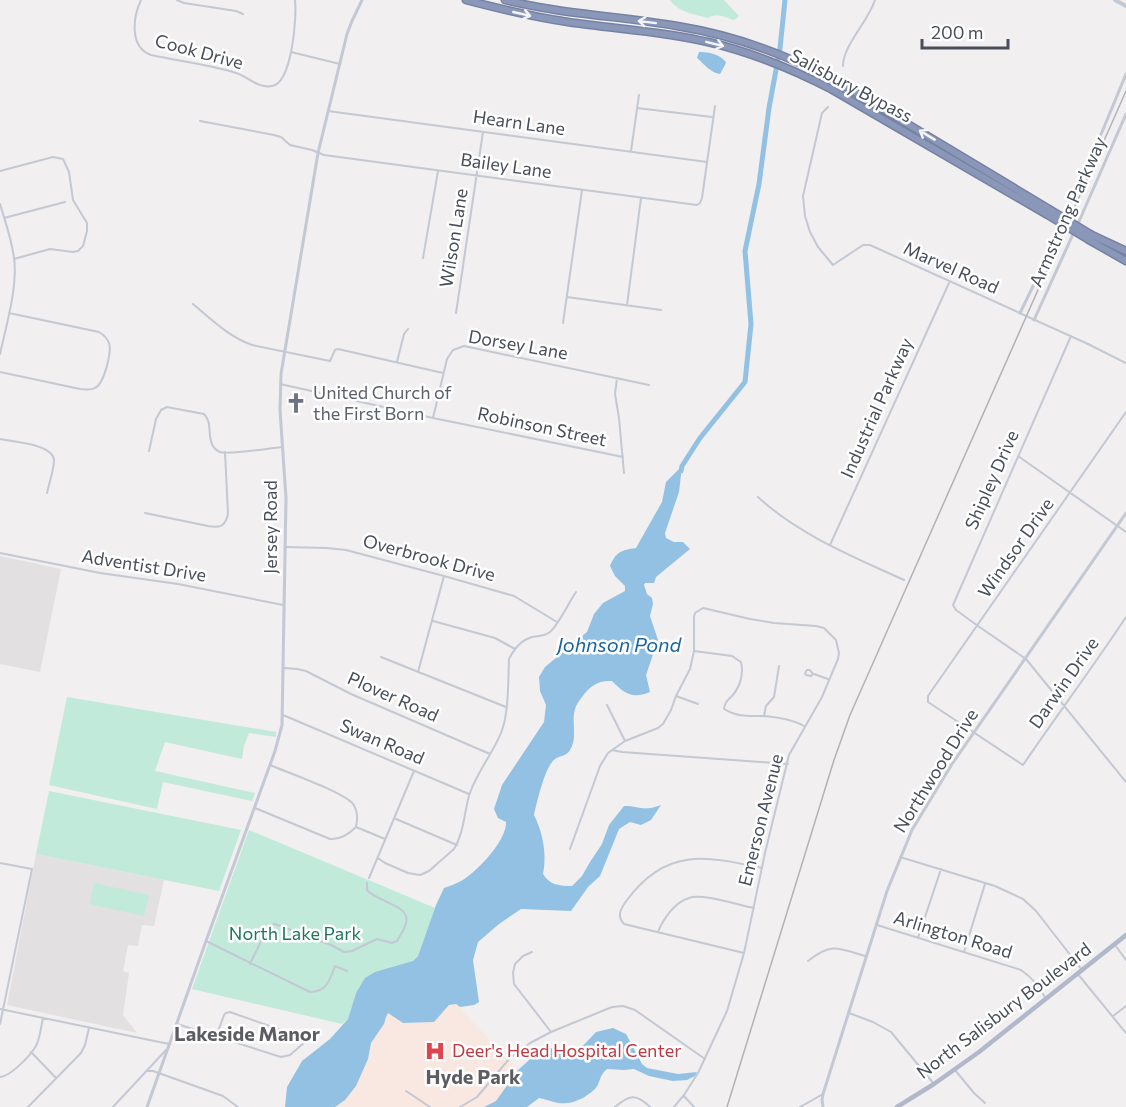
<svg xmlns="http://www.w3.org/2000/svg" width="1126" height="1107" viewBox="0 0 1126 1107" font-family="Commissioner,sans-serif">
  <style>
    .education { fill: #e2e0e0 }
    .medical { fill: #f8e8e1 }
    .green { fill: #c1eada }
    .water { fill: #92c1e3 }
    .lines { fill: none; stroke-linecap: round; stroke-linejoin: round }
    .river { stroke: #92c1e3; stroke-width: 5 }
    .motorway-casing { stroke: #7682a4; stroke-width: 9 }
    .minor { stroke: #c3c8d2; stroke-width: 2 }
    .tertiary { stroke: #c3c8d2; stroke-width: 3 }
    .secondary { stroke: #c3c8d5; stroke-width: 4 }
    .primary { stroke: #b1b8cb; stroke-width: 4.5 }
    .motorway { stroke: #8b97b9; stroke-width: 6 }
    .rail { stroke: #b1b2b8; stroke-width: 1.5 }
    .motorway-bridge-casing { stroke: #7682a4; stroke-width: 9; stroke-linecap: butt }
    .motorway-bridge { stroke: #8b97b9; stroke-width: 6 }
    .oneway { stroke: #f3f5f8 }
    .labels { text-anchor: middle; stroke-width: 5; stroke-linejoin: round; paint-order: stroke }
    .street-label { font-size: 18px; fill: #484e5a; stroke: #fff }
    .worship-label { font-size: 18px; fill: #5b616d; stroke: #fff; text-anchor: start }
    .park-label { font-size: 18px; fill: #20755c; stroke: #fff }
    .health-label { font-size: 18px; fill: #be3a42; stroke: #fff; text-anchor: start }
    .water-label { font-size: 20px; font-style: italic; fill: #1a659c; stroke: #fff }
    .neighbourhood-label { font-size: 20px; font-weight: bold; fill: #5c5d63; stroke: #fff }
  </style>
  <rect width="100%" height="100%" fill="#f1efef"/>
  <path class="education" d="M0,556L61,569L40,672L0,664Z
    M36,854L164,880L154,926L142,925L138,946L128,945L123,971L129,973L123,1015L137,1033L7,1005Z"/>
  <path class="medical" d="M456,1004L518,1070L496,1101L484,1107H335L345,1100L368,1059L371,1043L384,1024L386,1017L388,1013L403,1023L434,1022L449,1005Z"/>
  <path class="green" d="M670,0H724L739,16L734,20C725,17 716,12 708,18C694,14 678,12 670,0Z
    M67,697L276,732V737L249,733L244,746L242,759L165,742L155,771L255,793L252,801L163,782L157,809L49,785Z
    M49,791L241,830L219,891L36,854Z
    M249,830L435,908L418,956L413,961L356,993L348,1019L342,1024L192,989Z
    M94,883L149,895L144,916L90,904Z"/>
  <path class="water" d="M699,52C709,52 719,54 726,62L725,65L720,74C711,73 704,64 697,58Z
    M682,466L679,492L665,533L666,538L674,542H683L690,549L656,577L654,583H645L644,585L647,594L652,598L653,604L650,616L658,640L646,675L650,692C632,699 625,694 612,681C598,680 590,686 582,697C579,701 576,705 575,709C571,723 578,737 570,750C566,757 560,755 555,759C545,766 537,802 534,815C543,833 547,854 543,874C550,885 559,886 572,886L582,876L590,862L602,844L609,825L624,806C641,806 642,812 661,805L651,820L641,825L630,822L619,829L600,876L588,887L571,911L521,909L499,924L478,942L473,960L479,1002L474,1005L460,1007L456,1004L449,1005L434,1022L403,1023L388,1013L386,1017L384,1024L371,1043L368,1059L356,1086L345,1100L335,1107H285L287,1087L302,1061L330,1039L348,1019L356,993L365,978L375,972L413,961L418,956L436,905L444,888C449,886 456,884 461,881C477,872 507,840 506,822L498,818L494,809L502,785L544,722L546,705L540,691L539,677L545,667L587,632L594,614L603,603L625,591V586L615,576L610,566C616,552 621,550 636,548L662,502L666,482Z
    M613,1028L626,1034L642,1064L647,1068L678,1074L697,1072L695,1076L687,1080L673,1081L649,1076L634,1069L624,1070L607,1069C598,1077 601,1082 595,1089C592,1092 587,1095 583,1098C563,1107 560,1103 539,1098L527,1107H484L496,1101L518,1070L537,1053L548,1048L561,1049L573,1053L579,1050L596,1032Z"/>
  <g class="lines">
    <path class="river" d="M681,471L682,466L700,438L745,382L751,324L745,251L759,184L769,108L780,48L785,0"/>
    <g class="motorway-casing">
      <path id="motorway" d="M466,0C500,9 533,17 568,22C615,29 662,31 708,42C751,52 792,69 831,89L1046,214
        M505,0C561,14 619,16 677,26C732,35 786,54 836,81L1049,209
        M1092,235L1126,251
        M1089,240L1126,261"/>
    </g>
    <path class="minor" d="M141,0C133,17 129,47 151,55C178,61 207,64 233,72C247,75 257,89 272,86C292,83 297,17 295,0
      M177,0L184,3L236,11L243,14
      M291,52L340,64
      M843,66C843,45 868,22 875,0
      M828,107L822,113L803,196L805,216L810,232L818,247L833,265L863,245H870L1088,344L1126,363
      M637,108L712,117
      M328,111L707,162
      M200,121L274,135L281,137L290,145L312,150L324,155L697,205L700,203L702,198L715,106
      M631,151L639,95
      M0,171L53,157L63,159L69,172L73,200L87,223V231L83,246L78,251L73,252L50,249L14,259
      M0,204C5,221 12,240 14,258C18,287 6,326 0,354
      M4,218L65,202
      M423,258L438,171
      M567,297L661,310
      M193,304C211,319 229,337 252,345L330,361L335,350L338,349L443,373
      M627,305L641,198
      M456,313L483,132
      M563,323L582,190
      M1071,336L953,605L956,610L978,626L1026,659L1126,782
      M397,362L404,334L408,329
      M0,372L80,389C85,389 90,391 95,388C104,384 112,352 109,343C107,338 104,335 99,332L9,313
      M617,378L615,394L619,418L624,473
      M280,384L433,418L623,457
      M1126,412L930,693L928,696V702L1023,765C1057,715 1093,667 1126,617
      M433,418L447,359L453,350L464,346L649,385
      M0,439C13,442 53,444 54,460C54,470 49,483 47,493
      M149,451L156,419L161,410L167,407L172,408L204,414C212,423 208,431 211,441C212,446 215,450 220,452C231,455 269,448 283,447
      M1018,456L1126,532
      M758,497C799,535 854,557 904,580
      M145,513L208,526C220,528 225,527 228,514L225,452
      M830,545L949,283
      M286,547L327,548L346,550L444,576L514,596L557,622
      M0,553L100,573L178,584L283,605
      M433,621L495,638L515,649
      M694,651L732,656L741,662C744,674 740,687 732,696C727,701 725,702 724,709C737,717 747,716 762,716C776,717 792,719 804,726
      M381,657L506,707
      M284,668L297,669L306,671L351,694L490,754
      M807,670H810L813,674L811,676L806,675L805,673Z
      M418,672L444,576
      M814,674L828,679
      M676,696L698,704
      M607,705L625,741
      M283,715L469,794
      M764,716L766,706L774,697L779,666
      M612,750L622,752L788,764
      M270,765C286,772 344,792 353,804C358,811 358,818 356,827
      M255,808L330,839C341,840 349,834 356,827
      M396,819L457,845
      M356,827L385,839
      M570,849L600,766L608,753L625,741L658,728L663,724L671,710L676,696L690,669L694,651V617L695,613L703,608L750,619L774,623L816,626L824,628L836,640L839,653L838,659L822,697L789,755L765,853L744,953L727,1011L698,1073L684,1095L674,1107
      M900,857L995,886L1023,899L1036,911L1082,970
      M378,858L385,863L408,873L420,875L429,871L454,849C464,833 464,813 469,796C475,775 493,753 501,733C509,714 508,681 509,659C514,649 521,640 532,637C539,636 545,636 550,632C559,624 569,602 576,592
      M0,863L32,869L0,1024
      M369,878L414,771
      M877,925L1021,970C1033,978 1039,987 1046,999
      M658,932C663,919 675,902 689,898C702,893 739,905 754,908
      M918,938L941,869
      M206,941L310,992C328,991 329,981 335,966L347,971
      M1115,945L1126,960
      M532,952L523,956L515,964L513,973L514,984L551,1032
      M964,952L985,884
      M744,953L624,924C616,916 621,908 627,900C666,847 706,856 762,868
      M808,961C832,942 838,948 865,956
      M250,964L266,931L270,925L275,924L331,945L344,952L352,951L377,939L392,943L397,941C400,935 405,929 406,923C411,905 377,902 367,890V883
      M1077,973L1126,1033
      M0,1009L169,1044
      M849,1013L873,1022L891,1032L934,1084
      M1113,1016L1126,1006
      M177,1024L281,1057L290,1055L305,1042L303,1038L230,1012L226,1013L224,1015L216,1037
      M31,1052L56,1078
      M955,1070L974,1093L985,1103
      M146,1071H153L223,1096L238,1107
      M0,1077C11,1076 30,1056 36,1046C40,1038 41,1027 43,1018
      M406,1091L430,1107
      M684,1096L694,1107
      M28,1107L81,1053L85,1045L89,1028
      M113,1107L166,1050
      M460,1107L477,1097L510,1058L530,1043L551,1032L612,1007L623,1006L635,1010L705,1059
      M615,1107C629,1095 636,1093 650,1107
      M800,1107L823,1094"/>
    <path class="tertiary" d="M1064,216L1102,132L1126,74
      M1077,226L1126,114
      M1020,313L1037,278L1061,222
      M1034,320L1074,232
      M147,1107L206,941L275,751L282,725L286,498L280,410L281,374L318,153L347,34L352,21L362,0
      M823,1107L822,1100L823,1094L887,891L912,830L952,764L1126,513"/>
    <path class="secondary" d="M1115,0L1126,6"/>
    <path class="primary" d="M897,1107L934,1084L979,1052L1126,935"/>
    <use href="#motorway" class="motorway"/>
    <path class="rail" d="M727,1107L834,760L850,715L1126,91"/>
    <g class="motorway-bridge-casing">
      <path id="motorway-bridge" d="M1049,209L1092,235
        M1046,214L1089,240"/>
    </g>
    <use href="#motorway-bridge" class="motorway-bridge"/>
  </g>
  <defs><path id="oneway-shaft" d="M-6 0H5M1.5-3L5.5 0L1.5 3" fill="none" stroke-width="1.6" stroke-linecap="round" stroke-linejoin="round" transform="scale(1.5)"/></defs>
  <g class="oneway">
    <use href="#oneway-shaft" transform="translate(522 14) rotate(13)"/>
    <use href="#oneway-shaft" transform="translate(647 22) rotate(-173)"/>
    <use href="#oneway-shaft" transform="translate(715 44) rotate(14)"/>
    <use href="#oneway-shaft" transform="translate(927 135) rotate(-149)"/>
  </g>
  <defs>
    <g id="church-bare" transform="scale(1.62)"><path d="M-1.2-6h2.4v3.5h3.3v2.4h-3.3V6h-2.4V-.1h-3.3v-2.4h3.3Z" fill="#6b7280" stroke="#fff" stroke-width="2.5" paint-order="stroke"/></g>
    <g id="hospital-bare" transform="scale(1.62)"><path d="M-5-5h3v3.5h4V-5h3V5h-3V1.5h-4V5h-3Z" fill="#e0444e" stroke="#fff" stroke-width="2.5" paint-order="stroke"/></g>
  </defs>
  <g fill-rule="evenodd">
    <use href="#church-bare" x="296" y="403"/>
    <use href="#hospital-bare" x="435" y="1051"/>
  </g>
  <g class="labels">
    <g class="street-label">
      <text transform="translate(199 52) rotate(15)" y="6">Cook Drive</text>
      <text transform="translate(851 86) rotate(28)" y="6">Salisbury Bypass</text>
      <text transform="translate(519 123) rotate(8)" y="6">Hearn Lane</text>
      <text transform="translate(506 166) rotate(8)" y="6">Bailey Lane</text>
      <text transform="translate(1068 212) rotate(-66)" y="6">Armstrong Parkway</text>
      <text transform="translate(454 238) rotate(-81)" y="6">Wilson Lane</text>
      <text transform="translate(951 268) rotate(24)" y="6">Marvel Road</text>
      <text transform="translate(518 345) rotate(10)" y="6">Dorsey Lane</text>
      <text transform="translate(877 408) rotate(-66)" y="6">Industrial Parkway</text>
      <text transform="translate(542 427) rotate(12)" y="6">Robinson Street</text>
      <text transform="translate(992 480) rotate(-66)" y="6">Shipley Drive</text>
      <text transform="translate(271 527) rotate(-90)" y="6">Jersey Road</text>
      <text transform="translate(1016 548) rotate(-55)" y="6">Windsor Drive</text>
      <text transform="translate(429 558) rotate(15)" y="6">Overbrook Drive</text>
      <text transform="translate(144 566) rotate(9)" y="6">Adventist Drive</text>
      <text transform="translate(1064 683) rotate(-55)" y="6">Darwin Drive</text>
      <text transform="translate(393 697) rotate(24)" y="6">Plover Road</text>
      <text transform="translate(382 742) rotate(23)" y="6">Swan Road</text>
      <text transform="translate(936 771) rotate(-58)" y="6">Northwood Drive</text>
      <text transform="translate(761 820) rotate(-76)" y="6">Emerson Avenue</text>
      <text transform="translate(953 935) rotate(17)" y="6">Arlington Road</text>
      <text transform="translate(1004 1011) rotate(-37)" y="6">North Salisbury Boulevard</text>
    </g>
    <g class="worship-label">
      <text x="313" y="399">United Church of<tspan x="313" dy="21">the First Born</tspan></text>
    </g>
    <g class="park-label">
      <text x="295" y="940">North Lake Park</text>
    </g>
    <g class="health-label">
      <text x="452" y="1057">Deer's Head Hospital Center</text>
    </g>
    <g class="water-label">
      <text x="619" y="652">Johnson Pond</text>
    </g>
    <g class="neighbourhood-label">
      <text x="247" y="1041">Lakeside Manor</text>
      <text x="473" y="1084">Hyde Park</text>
    </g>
  </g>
  <path d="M922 39v9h86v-9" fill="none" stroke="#484e5a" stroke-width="3"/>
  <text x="931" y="39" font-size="18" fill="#484e5a" stroke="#ffffff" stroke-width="4.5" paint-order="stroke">200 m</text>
</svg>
